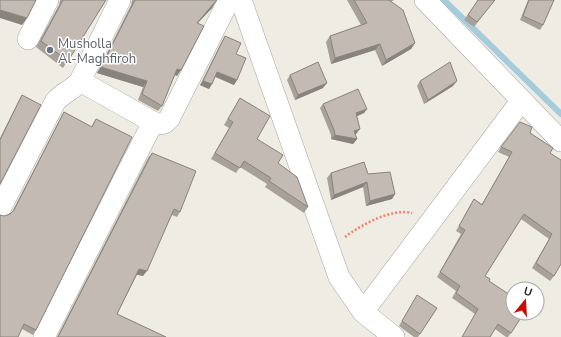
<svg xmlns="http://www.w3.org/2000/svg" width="561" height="337" viewBox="0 0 561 337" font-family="'Nunito Sans',sans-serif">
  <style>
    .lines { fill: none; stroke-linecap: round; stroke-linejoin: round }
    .stream { stroke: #a4ccdc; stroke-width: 6 }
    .minor-casing { stroke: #a5a5a5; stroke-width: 22 }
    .path { stroke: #f9816a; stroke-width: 2.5; stroke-dasharray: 2 2; stroke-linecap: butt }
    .minor { stroke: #fff; stroke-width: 21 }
    .wall { fill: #a8a19a }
    .shaded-wall { fill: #88837d }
    .building { fill: #c3bbb3; stroke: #88837d }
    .worship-dot { fill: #6b7280; stroke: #fff; stroke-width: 1.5 }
    .labels { text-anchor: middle; stroke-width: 3; stroke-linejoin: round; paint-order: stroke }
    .worship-label { font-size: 13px; fill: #5b616d; stroke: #fff; text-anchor: start }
  </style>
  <rect width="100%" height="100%" fill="#efece3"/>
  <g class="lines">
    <path class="stream" d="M444,0L561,114"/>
    <g class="minor-casing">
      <path id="minor" d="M241,0L339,277L363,312L394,337
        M425,0L561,141
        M28,39L48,0
        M80,81L153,122C160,125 164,125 169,119L229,0
        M0,209L55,102C62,93 73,90 80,81L120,0
        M363,312L521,101
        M44,337L153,122"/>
    </g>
    <path class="path" d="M345,237C361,225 391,208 412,213"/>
    <use href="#minor" class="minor"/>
  </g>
  <path class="wall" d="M60,0H106L63,68L36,47L59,5Z
    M132,0H217L212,8L198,23L181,70L177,76L175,75L162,106L158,111L138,100L143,87L97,73L131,5Z
    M347,0H394L391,2L415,43L411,49L382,66L375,50L331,64L326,42L330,36L361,25Z
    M478,0H495L474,27L464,20Z
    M528,0H554L543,25L540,30L520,20Z
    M225,36L236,54L237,80L234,85L215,77L209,89L200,85L222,41Z
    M290,75L323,88L295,100L287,80Z
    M420,81L453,86L424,104L417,86Z
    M22,95L0,184V138L19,100Z
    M240,98L257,139L278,163L308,207L304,213L265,187L267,184L240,167L236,173L211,159L229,128L224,125Z
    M323,104L367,109L364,113L357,116L356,134L355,135L357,139L353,144L331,139V135L320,108Z
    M64,112L91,127L96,119L36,330L33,335L22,329L4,216L10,214L12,212L61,117Z
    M530,133L550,153L554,276L550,281L532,268L549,239L521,219L485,276L489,281L511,333L508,337H506L495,329L490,337H462L475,314L452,298L456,291L437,277L461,234L456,231L471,204L474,199L482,204L509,157L498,152L501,147Z
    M152,153L180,212L177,217L172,215L143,276L137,275L117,314L166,337H57L148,158Z
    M331,173L368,174L395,194L392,199L366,206L363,187L331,200L327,178Z
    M417,295L437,308L418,337H414L399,326Z"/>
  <path class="shaded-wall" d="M215,2L212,8L193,28L197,23Z
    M0,10L27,18L22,25L0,18Z
    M415,43L411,49L382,66L386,60Z
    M380,44L375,50L331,64L335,58Z
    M101,67L147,81L143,87L97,73Z
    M177,69L181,70L177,76L173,74Z
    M217,72L237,80L234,85L214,76Z
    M203,81L212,84L209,89L200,85Z
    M457,81L453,86L424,104L428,100Z
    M327,83L323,88L295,100L298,95Z
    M367,109L364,113L353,118L356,113Z
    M360,129L356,134L351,136L354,131Z
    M335,135L357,139L353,144L331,139Z
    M367,182L363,187L331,200L334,195Z
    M395,194L392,199L366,206L370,201Z
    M139,269L147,271L143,276L136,274Z"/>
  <path class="building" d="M0,0H36L27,18L0,10Z
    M63,0H106L68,61L41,41Z
    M135,0H217L215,2L197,23L204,26L181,70L177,69L162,106L142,94L147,81L101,67Z
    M354,0H389L403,10L415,43L386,60L380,44L335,58L330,36L367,23Z
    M478,0H495L477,22L468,15Z
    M529,0H554L543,25L523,16Z
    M225,36L241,43L236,54L246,58L237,80L217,72L212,84L203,81Z
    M318,62L327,83L298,95L290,75Z
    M450,62L457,81L428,100L420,81Z
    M358,89L367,109L356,113L360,129L354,131L357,139L335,135L334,130L323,104Z
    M22,95L41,105L0,184V140Z
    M240,98L270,116L257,139L283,155L278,163L297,177L308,207L269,181L271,178L244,161L240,168L215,153L233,122L228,119Z
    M64,112L92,127L96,119L132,137L36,330L24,324L18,337H0V215L4,216L10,214L14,210Z
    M520,122L532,127L530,133L553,148L550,153L561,160V264L554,276L536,263L552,234L524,214L485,276L490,279L489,281L513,297V313H524L511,333L498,324L490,337H462L478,309L456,293L460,286L440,272L465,230L459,226L474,199L482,205L512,152L501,147Z
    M152,153L196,171L180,212L174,209L147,271L139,269L117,314L166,337H58Z
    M364,162L368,174L390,172L395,194L370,201L367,182L334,195L331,173Z
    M417,295L437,308L420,334L402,321Z"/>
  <circle class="worship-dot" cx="50" cy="50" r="4"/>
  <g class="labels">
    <g class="worship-label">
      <text x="58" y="48">Musholla<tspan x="58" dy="15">Al-Maghfiroh</tspan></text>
    </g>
  </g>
  <g transform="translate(525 301) rotate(18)"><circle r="19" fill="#ffffff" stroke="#a5a5a5"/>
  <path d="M0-3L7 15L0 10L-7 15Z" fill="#ca0c01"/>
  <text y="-6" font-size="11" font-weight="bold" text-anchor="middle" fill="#1e1e1e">U</text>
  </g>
</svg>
